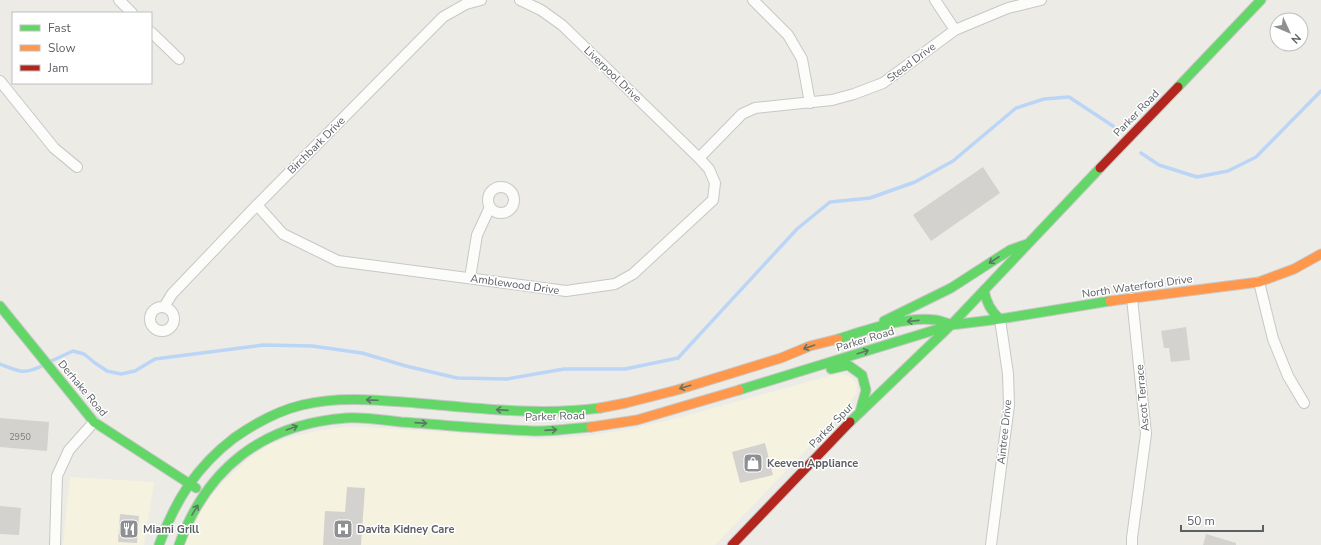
<svg xmlns="http://www.w3.org/2000/svg" width="1321" height="545" viewBox="0 0 1321 545" font-family="'Nunito Sans',sans-serif">
  <style>
    .commercial { fill: #f5f3df }
    .lines { fill: none; stroke-linecap: round; stroke-linejoin: round }
    .stream { stroke: #bbd5f6; stroke-width: 3.5 }
    .building { fill: #d3d2cf }
    .street-casing { stroke: #c7c7c7; stroke-width: 12 }
    .fast-casing { stroke: #c7c8c6; stroke-width: 11 }
    .slow-casing { stroke: #c7c8c6; stroke-width: 11 }
    .jam-casing { stroke: #c7c8c6; stroke-width: 11 }
    .street { stroke: #fcfcfb; stroke-width: 10 }
    .fast { stroke: #63d668; stroke-width: 9 }
    .slow { stroke: #ff974d; stroke-width: 9 }
    .jam { stroke: #b3261e; stroke-width: 9 }
    .oneway { stroke: #5d7765 }
    .labels { text-anchor: middle; stroke-width: 3; stroke-linejoin: round; paint-order: stroke }
    .number-label { font-size: 9px; fill: #7b7d80 }
    .street-label { font-size: 11px; fill: #5c5f64; stroke: #fff }
    .poi-label { font-size: 11px; font-weight: bold; fill: #5c5f64; stroke: #fff; text-anchor: start }
  </style>
  <rect width="100%" height="100%" fill="#ecebe6"/>
  <path class="commercial" d="M842,374L851,377L857,384L856,393L848,406L715,545H185L193,526L207,501L222,483L248,459L270,444L291,437L317,431L344,427H366L544,439L586,436L632,429L685,416L829,376Z
    M70,477L154,482L144,545H63Z"/>
  <g class="lines">
    <path class="stream" d="M1141,153L1159,165L1197,177L1228,171L1256,157L1321,91
      M49,362L73,351L84,354L95,363L107,371L121,374L135,371L155,359L263,345L312,346L362,353L406,366L457,378L507,379L564,369H625L678,358L797,229L830,202L870,198L915,182L953,161L1016,108L1044,99L1069,97L1113,126
      M0,364C20,372 24,375 44,365"/>
  </g>
  <path class="building" d="M983,167L1000,193L931,241L913,215Z
    M1186,327L1190,360L1171,362L1169,348H1164L1161,331Z
    M0,418L49,422L47,451L0,447Z
    M765,443L773,475L740,483L732,452Z
    M347,487L365,488L361,545H323L325,511L345,512Z
    M0,506L21,508L19,535L0,534Z
    M120,514L139,516L137,543L118,542Z
    M1206,534L1236,543V545H1203Z"/>
  <g class="lines">
    <g class="street-casing">
      <path id="street" d="M119,0L132,13
        M753,0L788,35L802,59L810,103
        M935,0L955,30
        M151,32L179,59
        M0,81L54,148L77,167
        M699,158L742,114L755,108L832,100L854,94L883,83L955,30L1008,8L1041,0
        M488 200a13 13 0 1 1 26 0a13 13 0 1 1-26 0Z
        M257,205L283,234L338,261L566,291L615,284L633,274L713,200L715,183L709,169L699,158L562,25L541,10L520,0
        M470,278L477,235L490,207
        M1259,282L1273,339L1288,376L1304,403
        M1132,298L1146,434L1132,538V545
        M150 319a12 12 0 1 1 24 0a12 12 0 1 1-24 0Z
        M164,307L172,294L257,205L443,17L466,4L481,0
        M55,545L57,476L69,450L94,422
        M991,545L1009,405L1008,374L1000,319"/>
    </g>
    <g class="fast-casing">
      <path id="fast" d="M1178,87L1261,0
        M984,290C986,302 990,311 1000,319
        M0,306L94,422L196,488
        M884,321L951,288L1010,250L1027,244
        M838,339C867,330 905,316 936,320C941,321 946,323 951,324
        M831,369L848,365L862,375L866,390L860,412
        M739,390L951,325L1000,319L1110,301
        M850,422L951,325L1100,168
        M159,545C175,501 196,467 234,438C254,424 277,411 302,405C339,396 378,400 416,403C477,408 539,416 600,408
        M179,545C207,467 264,424 346,418C364,417 383,420 401,422C447,425 494,430 540,431C557,431 574,428 591,427"/>
    </g>
    <g class="slow-casing">
      <path id="slow" d="M1110,301L1259,282L1294,269L1321,254
        M600,408L626,403L677,390L781,358L810,346L838,339
        M591,427L637,420L739,390"/>
    </g>
    <g class="jam-casing">
      <path id="jam" d="M1100,168L1178,87
        M732,545L850,422"/>
    </g>
    <use href="#street" class="street"/>
    <use href="#fast" class="fast"/>
    <use href="#slow" class="slow"/>
    <use href="#jam" class="jam"/>
  </g>
  <defs><path id="oneway-shaft" d="M-6 0H5M1.5-3L5.5 0L1.5 3" fill="none" stroke-width="1.6" stroke-linecap="round" stroke-linejoin="round"/></defs>
  <g class="oneway">
    <use href="#oneway-shaft" transform="translate(994 260) rotate(147)"/>
    <use href="#oneway-shaft" transform="translate(913 321) rotate(174)"/>
    <use href="#oneway-shaft" transform="translate(809 347) rotate(161)"/>
    <use href="#oneway-shaft" transform="translate(863 352) rotate(-17)"/>
    <use href="#oneway-shaft" transform="translate(685 387) rotate(163)"/>
    <use href="#oneway-shaft" transform="translate(372 400) rotate(-178)"/>
    <use href="#oneway-shaft" transform="translate(502 410) rotate(-176)"/>
    <use href="#oneway-shaft" transform="translate(421 423) rotate(4)"/>
    <use href="#oneway-shaft" transform="translate(292 428) rotate(-20)"/>
    <use href="#oneway-shaft" transform="translate(551 430) rotate(-4)"/>
    <use href="#oneway-shaft" transform="translate(195 510) rotate(-59)"/>
  </g>
  <defs>
    <g id="shop-square" transform="scale(1)"><rect x="-9" y="-9" width="18" height="18" rx="4" fill="#8e9092" stroke="#fff"/><path d="M-5-2.5h2.3a2.7 3.5 0 0 1 5.4 0H5L5.5 6h-11ZM-1.5-2.5h3a1.5 2.3 0 0 0-3 0Z" fill="#fff"/></g>
    <g id="restaurant-square" transform="scale(1)"><rect x="-9" y="-9" width="18" height="18" rx="4" fill="#8e9092" stroke="#fff"/><path d="M-5-6h1v4h1v-4h1v4h1v-4h1v5L-1.5 .5V6h-2V.5L-5-1ZM5-6V6H3V1.5H1.5Q1.5-4 5-6Z" fill="#fff"/></g>
    <g id="hospital-square" transform="scale(1)"><rect x="-9" y="-9" width="18" height="18" rx="4" fill="#8e9092" stroke="#fff"/><path d="M-5-5h3v3.5h4V-5h3V5h-3V1.5h-4V5h-3Z" fill="#fff"/></g>
  </defs>
  <g fill-rule="evenodd">
    <use href="#shop-square" x="753" y="463"/>
    <use href="#restaurant-square" x="129" y="529"/>
    <use href="#hospital-square" x="343" y="529"/>
  </g>
  <g class="labels">
    <g class="number-label">
      <text x="20" y="440">2950</text>
    </g>
    <g class="street-label">
      <text transform="translate(911 62) rotate(-37)" y="4">Steed Drive</text>
      <text transform="translate(613 74) rotate(44)" y="4">Liverpool Drive</text>
      <text transform="translate(1136 113) rotate(-46)" y="4">Parker Road</text>
      <text transform="translate(316 145) rotate(-45)" y="4">Birchbark Drive</text>
      <text transform="translate(515 284) rotate(8)" y="4">Amblewood Drive</text>
      <text transform="translate(1137 286) rotate(-8)" y="4">North Waterford Drive</text>
      <text transform="translate(865 339) rotate(-17)" y="4">Parker Road</text>
      <text transform="translate(83 388) rotate(50)" y="4">Derhake Road</text>
      <text transform="translate(1142 398) rotate(-95)" y="4">Ascot Terrace</text>
      <text transform="translate(555 416) rotate(-2)" y="4">Parker Road</text>
      <text transform="translate(831 425) rotate(-46)" y="4">Parker Spur</text>
      <text transform="translate(1004 432) rotate(-84)" y="4">Aintree Drive</text>
    </g>
    <g class="poi-label">
      <text x="767" y="467">Keeven Appliance</text>
      <text x="143" y="533">Miami Grill</text>
      <text x="357" y="533">Davita Kidney Care</text>
    </g>
  </g>
  <rect x="12" y="12" width="140" height="72" fill="#ffffff" stroke="#bebfc1"/>
  <rect x="20" y="25" width="20" height="6" fill="#63d668" stroke="#bebfc1"/>
  <text x="48" y="32" font-size="12" fill="#5c5f64">Fast</text>
  <rect x="20" y="45" width="20" height="6" fill="#ff974d" stroke="#bebfc1"/>
  <text x="48" y="52" font-size="12" fill="#5c5f64">Slow</text>
  <rect x="20" y="65" width="20" height="6" fill="#b3261e" stroke="#bebfc1"/>
  <text x="48" y="72" font-size="12" fill="#5c5f64">Jam</text>
  <g transform="translate(1289 32) rotate(134)"><circle r="19" fill="#ffffff" stroke="#bebfc1"/>
  <path d="M0-3L7 15L0 10L-7 15Z" fill="#8e9092"/>
  <text y="-6" font-size="11" font-weight="bold" text-anchor="middle" fill="#5c5f64">N</text>
  </g>
  <path d="M1181 525v6h82v-6" fill="none" stroke="#5c5f64" stroke-width="2"/>
  <text x="1187" y="525" font-size="12" fill="#5c5f64" stroke="#ffffff" stroke-width="3" paint-order="stroke">50 m</text>
</svg>
